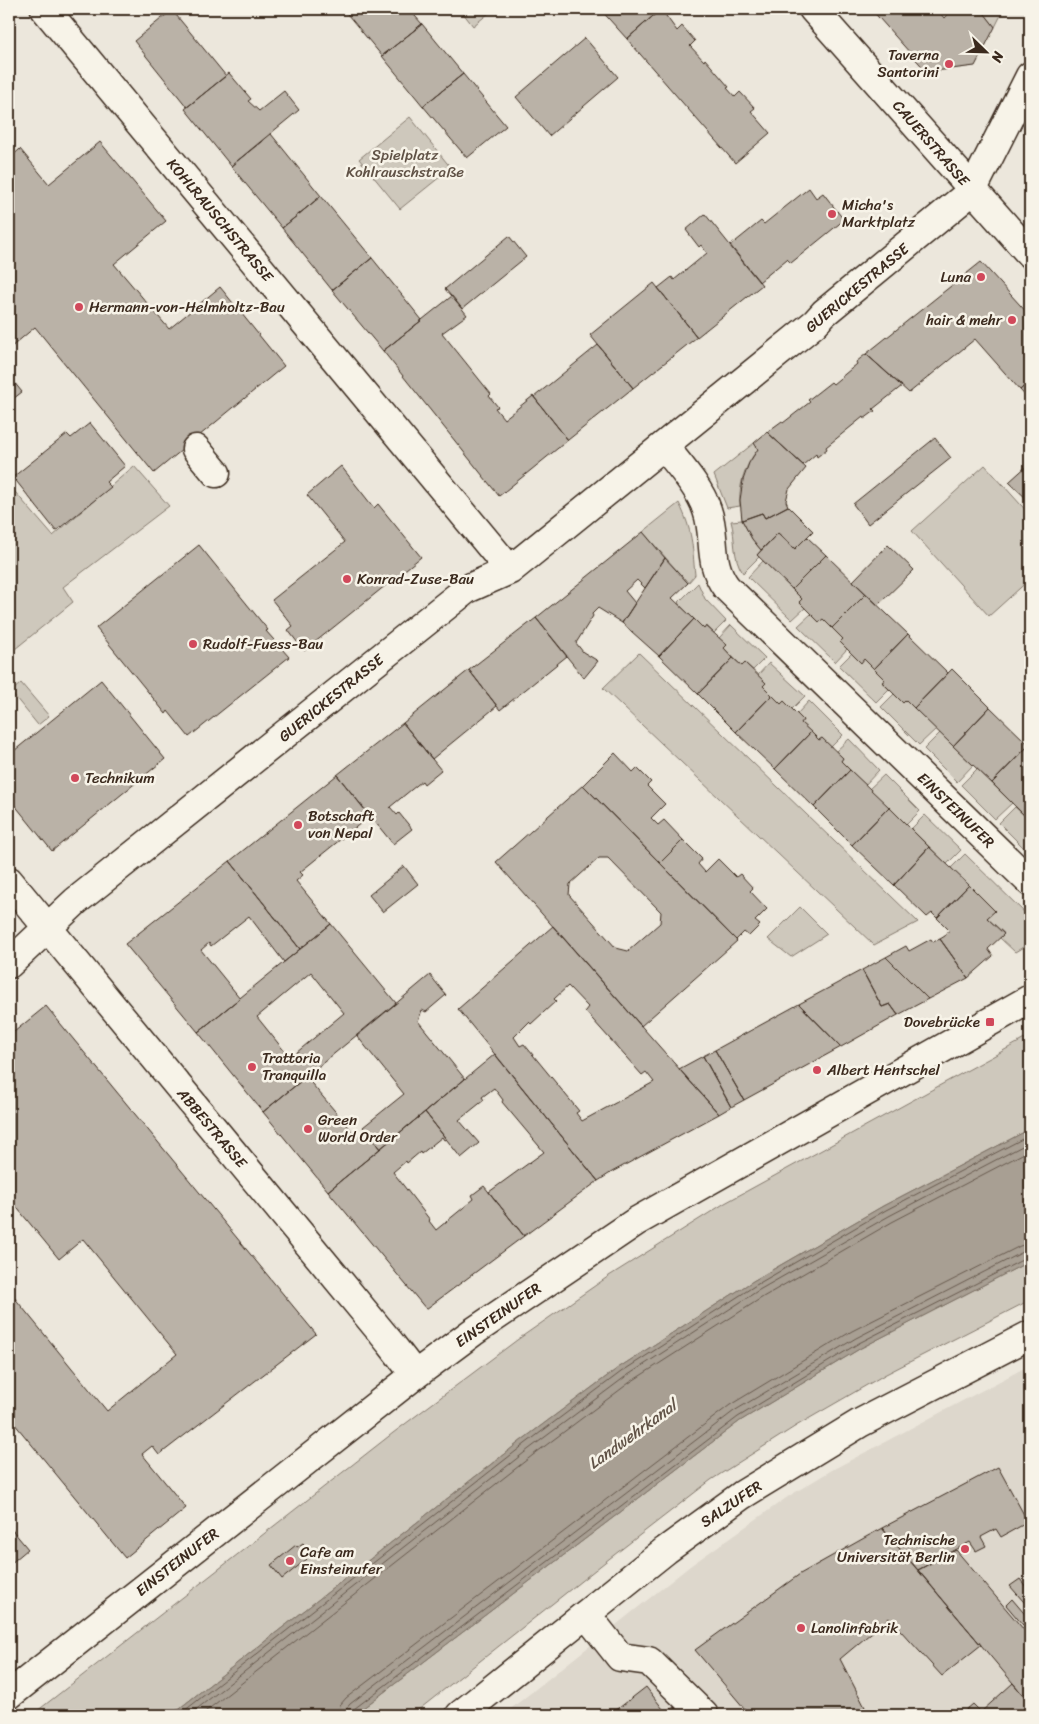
<svg xmlns="http://www.w3.org/2000/svg" width="1039" height="1724" viewBox="0 0 1039 1724" font-family="Sriracha,sans-serif">
  <style>
    .built { fill: #ddd7cc }
    .green { fill: #cec8bc; stroke: #84796d }
    .water { fill: #a89f93; stroke: #7c7064 }
    .lines { fill: none; stroke-linecap: round; stroke-linejoin: round }
    .shore { stroke: #67594d; stroke-width: 1 }
    .building { fill: #bab2a7; stroke: #3b2a1e; fill-rule: evenodd }
    .minor-casing { stroke: #3b2a1e; stroke-width: 31 }
    .minor { stroke: #f7f3e8; stroke-width: 28 }
    .poi-dot { fill: #d1495b; stroke: #f7f3e8; stroke-width: 2 }
    .labels { text-anchor: middle; stroke-width: 5; stroke-linejoin: round; paint-order: stroke }
    .poi-label { font-size: 15px; fill: #3b2a1e; stroke: #f7f3e8; text-anchor: start }
    .street-label { font-size: 15px; fill: #3b2a1e; stroke: #f7f3e8 }
    .park-label { font-size: 15px; fill: #605246; stroke: #f7f3e8 }
    .water-label { font-size: 16px; font-style: italic; fill: #615347; stroke: #f7f3e8 }
  </style>
  <rect width="100%" height="100%" fill="#ece7dc"/>
  <filter id="ink" filterUnits="userSpaceOnUse"><feTurbulence type="fractalNoise" baseFrequency=".02" numOctaves="2"/><feDisplacementMap in="SourceGraphic" scale="10" xChannelSelector="R" yChannelSelector="G"/><feConvolveMatrix kernelMatrix="1 2 1 2 8 2 1 2 1" color-interpolation-filters="sRGB"/></filter>
  <g filter="url(#ink)">
    <path class="built" d="M1030,1365V1715H503L690,1566L789,1496L832,1470Z"/>
    <path class="green" d="M460,9H494L473,26Z
      M981,9H1004L995,27Z
      M410,117L451,168L400,209L359,159Z
      M754,443L758,449C746,464 738,485 740,506L727,508L714,475Z
      M985,465L1030,515V579L989,616L912,531Z
      M134,466L169,506L63,587L73,602L15,649L9,641V485L53,536Z
      M679,503C693,532 692,544 695,575L688,583L643,532Z
      M742,520L752,539L761,550L757,555L759,557L743,573C732,557 736,539 731,521Z
      M763,561L802,599L799,602L805,608L792,620L748,577Z
      M698,583L705,599L726,621L714,633L707,626L704,629L678,603Z
      M811,614L823,619L843,639L840,642L847,649L835,662L798,626Z
      M731,625L765,658L753,670L745,663L742,666L724,648L719,638Z
      M639,653L918,922L874,945L603,688Z
      M852,653L861,662L864,659L885,680L882,683L889,689L876,702L839,666Z
      M769,663L805,696L792,709L784,701L781,704L763,686L758,675Z
      M21,683L49,716L38,725L11,692Z
      M894,694L903,703L906,700L936,729L919,745L881,707Z
      M809,701L843,735L831,747L822,738L819,740L801,723L803,720L797,714Z
      M940,733L973,765L957,782L924,749Z
      M849,739L879,770L865,785L841,761L843,758L836,751Z
      M977,769L1012,803L995,819L961,785Z
      M884,775L920,811L906,825L869,789Z
      M1015,807L1030,821V854L999,823Z
      M925,815L961,850L947,864L911,829Z
      M965,854L1030,918V943L1015,952L1000,938L1004,933L987,918L994,911L951,868Z
      M800,907L827,934L791,957L768,939Z
      M1030,1036V1129L883,1206L753,1281L618,1368L522,1440L171,1715H32L393,1433L517,1340L609,1276L725,1203Z
      M1030,1261V1300L886,1374L796,1426L711,1480L605,1562L412,1715H354L740,1421L861,1348Z"/>
    <path class="water" d="M1030,1129V1261L861,1348L740,1421L354,1715H171L522,1440L618,1368L753,1281L883,1206Z"/>
    <g class="lines">
      <path class="shore" d="M179,1715L525,1444L621,1372L756,1285L886,1210L1030,1135
        M189,1715L529,1449L625,1377L759,1290L889,1216L1030,1142
        M201,1715L533,1455L629,1383L763,1297L892,1222L1030,1150
        M338,1715L340,1705L346,1698L730,1405L852,1331L1020,1246L1030,1243
        M345,1715L346,1709L350,1704L734,1411L856,1338L1023,1252L1030,1251
        M352,1715L354,1709L738,1417L859,1343L1026,1258L1030,1257"/>
    </g>
    <path class="building" d="M343,9H409L422,24L382,56Z
      M600,9H661L627,39Z
      M661,9L677,31L682,26L695,41L690,46L704,61L705,59L729,87L727,88L735,97L740,92L755,108L751,111L770,133L735,163L627,39Z
      M871,9H937L944,18L951,10L950,9H981L995,27L975,66L927,72Z
      M172,10L226,76L187,107L134,41Z
      M422,24L463,74L423,106L382,56Z
      M585,38L618,77L549,136L516,97Z
      M229,73L251,99L248,101L259,111L284,91L299,110L231,166L185,109Z
      M463,74L506,126L467,158L423,106Z
      M271,134L321,196L282,228L231,166Z
      M100,142L166,221L114,264L169,329L220,287L284,366L154,473L35,327L9,349V159L20,149L49,184Z
      M809,188L816,198L823,193L844,220L791,263L787,259L759,282L730,246L761,221L764,224Z
      M321,196L372,258L332,290L282,228Z
      M705,214L762,285L697,337L658,288L672,277L674,280L707,253L701,245L699,247L686,230Z
      M509,236L526,257L462,309L445,289Z
      M372,258L422,320L383,351L332,290Z
      M981,262L1030,316V381L1020,390L975,339L909,393L866,354Z
      M654,283L697,337L633,388L590,335Z
      M452,296L467,315L442,333L491,394L489,396L498,407L495,408L504,419L533,396L568,440L499,496L383,351Z
      M598,345L633,388L568,440L534,397Z
      M866,354L902,386L873,409L875,411L864,419L863,417L826,447L827,449L817,457L816,454L803,465L767,432L782,421L783,423L810,402L808,400L831,382L833,384L857,364L856,362Z
      M9,376L22,392L9,402Z
      M1030,381V401L1020,390Z
      M90,423L125,466L106,482L111,487L56,531L13,477L67,434L71,438Z
      M767,432L806,468L789,489L786,501L788,506L765,518L762,513L742,520L740,500L743,480L749,463L758,449L754,443Z
      M935,438L951,458L868,524L853,504Z
      M1030,463V502L1009,482Z
      M341,466L374,508L378,504L421,557L304,651L288,630L293,626L272,600L345,542L307,495Z
      M788,506L813,531L795,549L778,533L761,550L752,539L742,520L762,513L765,518Z
      M643,532L665,558L645,588L637,580L625,591L635,603L622,623L598,608L592,614L593,616L576,643L583,652L598,661L584,678L536,618Z
      M778,533L795,549L807,537L826,555L792,589L757,555Z
      M199,545L268,630L266,631L289,657L189,737L168,711L166,714L96,628Z
      M888,545L914,570L878,605L853,581Z
      M826,555L866,594L832,628L823,619L819,622L799,602L802,599L792,589Z
      M665,558L688,583L672,598L694,619L659,656L622,623Z
      M866,594L908,634L874,669L864,659L861,663L840,642L843,639L832,628Z
      M536,618L567,656L500,710L469,670Z
      M694,619L704,629L706,626L727,645L724,648L733,658L698,694L659,656Z
      M908,634L948,673L914,708L906,700L903,703L882,682L885,680L874,669Z
      M733,658L742,666L745,663L766,683L763,686L772,695L736,732L698,694Z
      M952,669L990,707L953,746L914,708Z
      M469,670L497,706L432,759L403,723Z
      M101,680L165,759L52,851L9,798V755Z
      M772,695L781,704L784,701L803,720L801,723L811,732L775,769L736,732Z
      M990,707L1029,745L992,783L953,746Z
      M403,723L441,770L424,784L422,781L390,807L397,815L399,813L412,829L393,844L337,775Z
      M811,732L819,740L822,738L843,758L841,761L850,770L814,807L775,769Z
      M1029,745L1030,746V821L992,783Z
      M615,753L633,772L637,768L651,782L647,786L665,804L651,818L658,825L664,820L683,840L660,863L583,785Z
      M850,770L889,807L852,845L814,807Z
      M337,775L373,820L369,823L366,819L300,872L303,875L296,881L331,924L300,949L230,861Z
      M583,785L737,941L641,1026L496,862ZM599,858H608L661,912L660,923L628,951L616,948L569,895L570,884Z
      M889,807L929,847L894,885L852,845Z
      M683,840L702,859L698,864L705,872L718,859L736,877L740,874L753,888L750,891L767,909L755,921L760,925L749,936L744,932L736,940L660,863Z
      M929,847L969,885L937,918L932,913L927,917L894,885Z
      M230,861L300,949L284,962L249,916L211,946L209,943L201,950L240,998L198,1032L125,944Z
      M404,866L418,884L383,912L369,895Z
      M969,885L995,911L987,918L1004,934L988,949L993,956L968,978L940,939L945,936L949,930L937,918Z
      M331,924L396,1003L263,1112L198,1032ZM311,972L344,1013L290,1058L257,1017Z
      M553,926L719,1114L612,1172L598,1181L458,1009ZM568,986L588,1007L585,1011L642,1075L646,1072L654,1082L582,1121L576,1113L579,1111L524,1044L520,1046L514,1037L529,1022L531,1024L556,1001L554,999Z
      M931,939L933,942L940,939L968,978L928,999L886,957L906,946L909,951Z
      M886,957L928,999L898,1015L890,1004L882,1007L862,970Z
      M862,970L882,1007L890,1004L898,1015L841,1047L799,1004Z
      M430,975L446,995L426,1012L422,1010L418,1021L465,1079L380,1149L363,1127L404,1094L357,1036Z
      M799,1004L841,1047L744,1100L715,1050Z
      M46,1006L316,1334L159,1455L152,1446L142,1454L186,1508L125,1558L9,1417V1291L107,1411L177,1354L83,1239L59,1259L9,1198V1036Z
      M715,1050L744,1100L731,1107L703,1056Z
      M495,1054L598,1181L524,1236L489,1192L544,1152L502,1102L503,1100L494,1088L482,1097L484,1100L459,1120L479,1143L461,1158L425,1112Z
      M703,1056L731,1107L719,1114L679,1069Z
      M306,1077L357,1137L366,1130L380,1149L328,1191L263,1112Z
      M425,1112L446,1139L444,1140L442,1137L421,1154L420,1152L407,1163L406,1161L393,1172L430,1220L429,1221L436,1230L474,1199L472,1195L484,1186L524,1236L426,1309L328,1191Z
      M998,1467L1028,1522L1001,1537L996,1529L981,1537L986,1546L976,1551L970,1542L918,1570L882,1528Z
      M9,1526L28,1549L9,1565Z
      M882,1528L981,1645L942,1676L889,1618L840,1659L869,1715H750L695,1650L800,1574Z
      M303,1543L308,1549L302,1553L307,1559L282,1579L271,1565L296,1545L297,1547Z
      M956,1550L1030,1637V1689L1023,1695L918,1570Z
      M1020,1579L1030,1592V1609L1010,1586Z
      M1012,1599L1029,1619L1023,1625L1006,1605Z
      M1013,1683L1030,1703V1715H960L973,1704L981,1712Z
      M646,1687L666,1713L674,1707L680,1715H610Z
      M1030,1689V1703L1023,1695Z"/>
    <g class="lines">
      <g class="minor-casing">
        <path id="minor" d="M45,9L510,570
          M813,9L1030,254
          M664,446C678,464 700,488 707,510C717,538 707,561 726,587L1030,882
          M196,449L216,473
          M9,881L391,1344L415,1375
          M9,964L76,901L467,589L510,570L815,323L824,313L972,191L1030,76
          M586,1614L620,1657L649,1661L704,1715
          M9,1695L415,1375L473,1332L637,1221L1030,999
          M460,1715L666,1550L742,1495L860,1423L1030,1335"/>
      </g>
      <use href="#minor" class="minor"/>
    </g>
  </g>
  <g class="poi-dot">
    <circle cx="949" cy="64" r="5"/>
    <circle cx="832" cy="214" r="5"/>
    <circle cx="981" cy="277" r="5"/>
    <circle cx="79" cy="307" r="5"/>
    <circle cx="1012" cy="320" r="5"/>
    <circle cx="347" cy="579" r="5"/>
    <circle cx="193" cy="644" r="5"/>
    <circle cx="75" cy="778" r="5"/>
    <circle cx="298" cy="825" r="5"/>
    <rect x="985" y="1017" width="10" height="10" rx="2.5"/>
    <circle cx="252" cy="1067" r="5"/>
    <circle cx="817" cy="1070" r="5"/>
    <circle cx="308" cy="1129" r="5"/>
    <circle cx="965" cy="1549" r="5"/>
    <circle cx="290" cy="1561" r="5"/>
    <circle cx="801" cy="1628" r="5"/>
  </g>
  <g class="labels">
    <g class="poi-label">
      <text x="939" y="60" text-anchor="end">Taverna<tspan x="939" dy="17">Santorini</tspan></text>
      <text x="842" y="210">Micha's<tspan x="842" dy="17">Marktplatz</tspan></text>
      <text x="971" y="282" text-anchor="end">Luna</text>
      <text x="89" y="312">Hermann-von-Helmholtz-Bau</text>
      <text x="1002" y="325" text-anchor="end">hair &amp; mehr</text>
      <text x="357" y="584">Konrad-Zuse-Bau</text>
      <text x="203" y="649">Rudolf-Fuess-Bau</text>
      <text x="85" y="783">Technikum</text>
      <text x="308" y="821">Botschaft<tspan x="308" dy="17">von Nepal</tspan></text>
      <text x="980" y="1027" text-anchor="end">Dovebrücke</text>
      <text x="262" y="1063">Trattoria<tspan x="262" dy="17">Tranquilla</tspan></text>
      <text x="827" y="1075">Albert Hentschel</text>
      <text x="318" y="1125">Green<tspan x="318" dy="17">World Order</tspan></text>
      <text x="955" y="1545" text-anchor="end">Technische<tspan x="955" dy="17">Universität Berlin</tspan></text>
      <text x="300" y="1557">Cafe am<tspan x="300" dy="17">Einsteinufer</tspan></text>
      <text x="811" y="1633">Lanolinfabrik</text>
    </g>
    <g class="street-label">
      <text transform="translate(931 143) rotate(49)" y="5">CAUERSTRASSE</text>
      <text transform="translate(220 220) rotate(50)" y="5">KOHLRAUSCHSTRASSE</text>
      <text transform="translate(857 288) rotate(-40)" y="5">GUERICKESTRASSE</text>
      <text transform="translate(331 698) rotate(-39)" y="5">GUERICKESTRASSE</text>
      <text transform="translate(956 810) rotate(44)" y="5">EINSTEINUFER</text>
      <text transform="translate(212 1128) rotate(50)" y="5">ABBESTRASSE</text>
      <text transform="translate(498 1315) rotate(-35)" y="5">EINSTEINUFER</text>
      <text transform="translate(731 1504) rotate(-34)" y="5">SALZUFER</text>
      <text transform="translate(177 1562) rotate(-38)" y="5">EINSTEINUFER</text>
    </g>
    <g class="park-label">
      <text x="405" y="160">Spielplatz<tspan x="405" dy="17">Kohlrauschstraße</tspan></text>
    </g>
    <g class="water-label">
      <text transform="translate(632 1434) rotate(-36)" y="6">Landwehrkanal</text>
    </g>
  </g>
  <rect width="1039" height="1724" fill="none" stroke="#f7f3e8" stroke-width="30"/>
  <rect x="15" y="15" width="1009" height="1694" fill="none" stroke="#3b2a1e" stroke-width="2" filter="url(#ink)"/>
  <g transform="translate(986 52) rotate(113)" stroke="#f7f3e8" stroke-width="4" paint-order="stroke">
  <path d="M0-4L9 19L0 12L-9 19Z" fill="#3b2a1e"/>
  <text y="-8" font-size="14" font-weight="bold" text-anchor="middle" fill="#3b2a1e">N</text>
  </g>
</svg>
